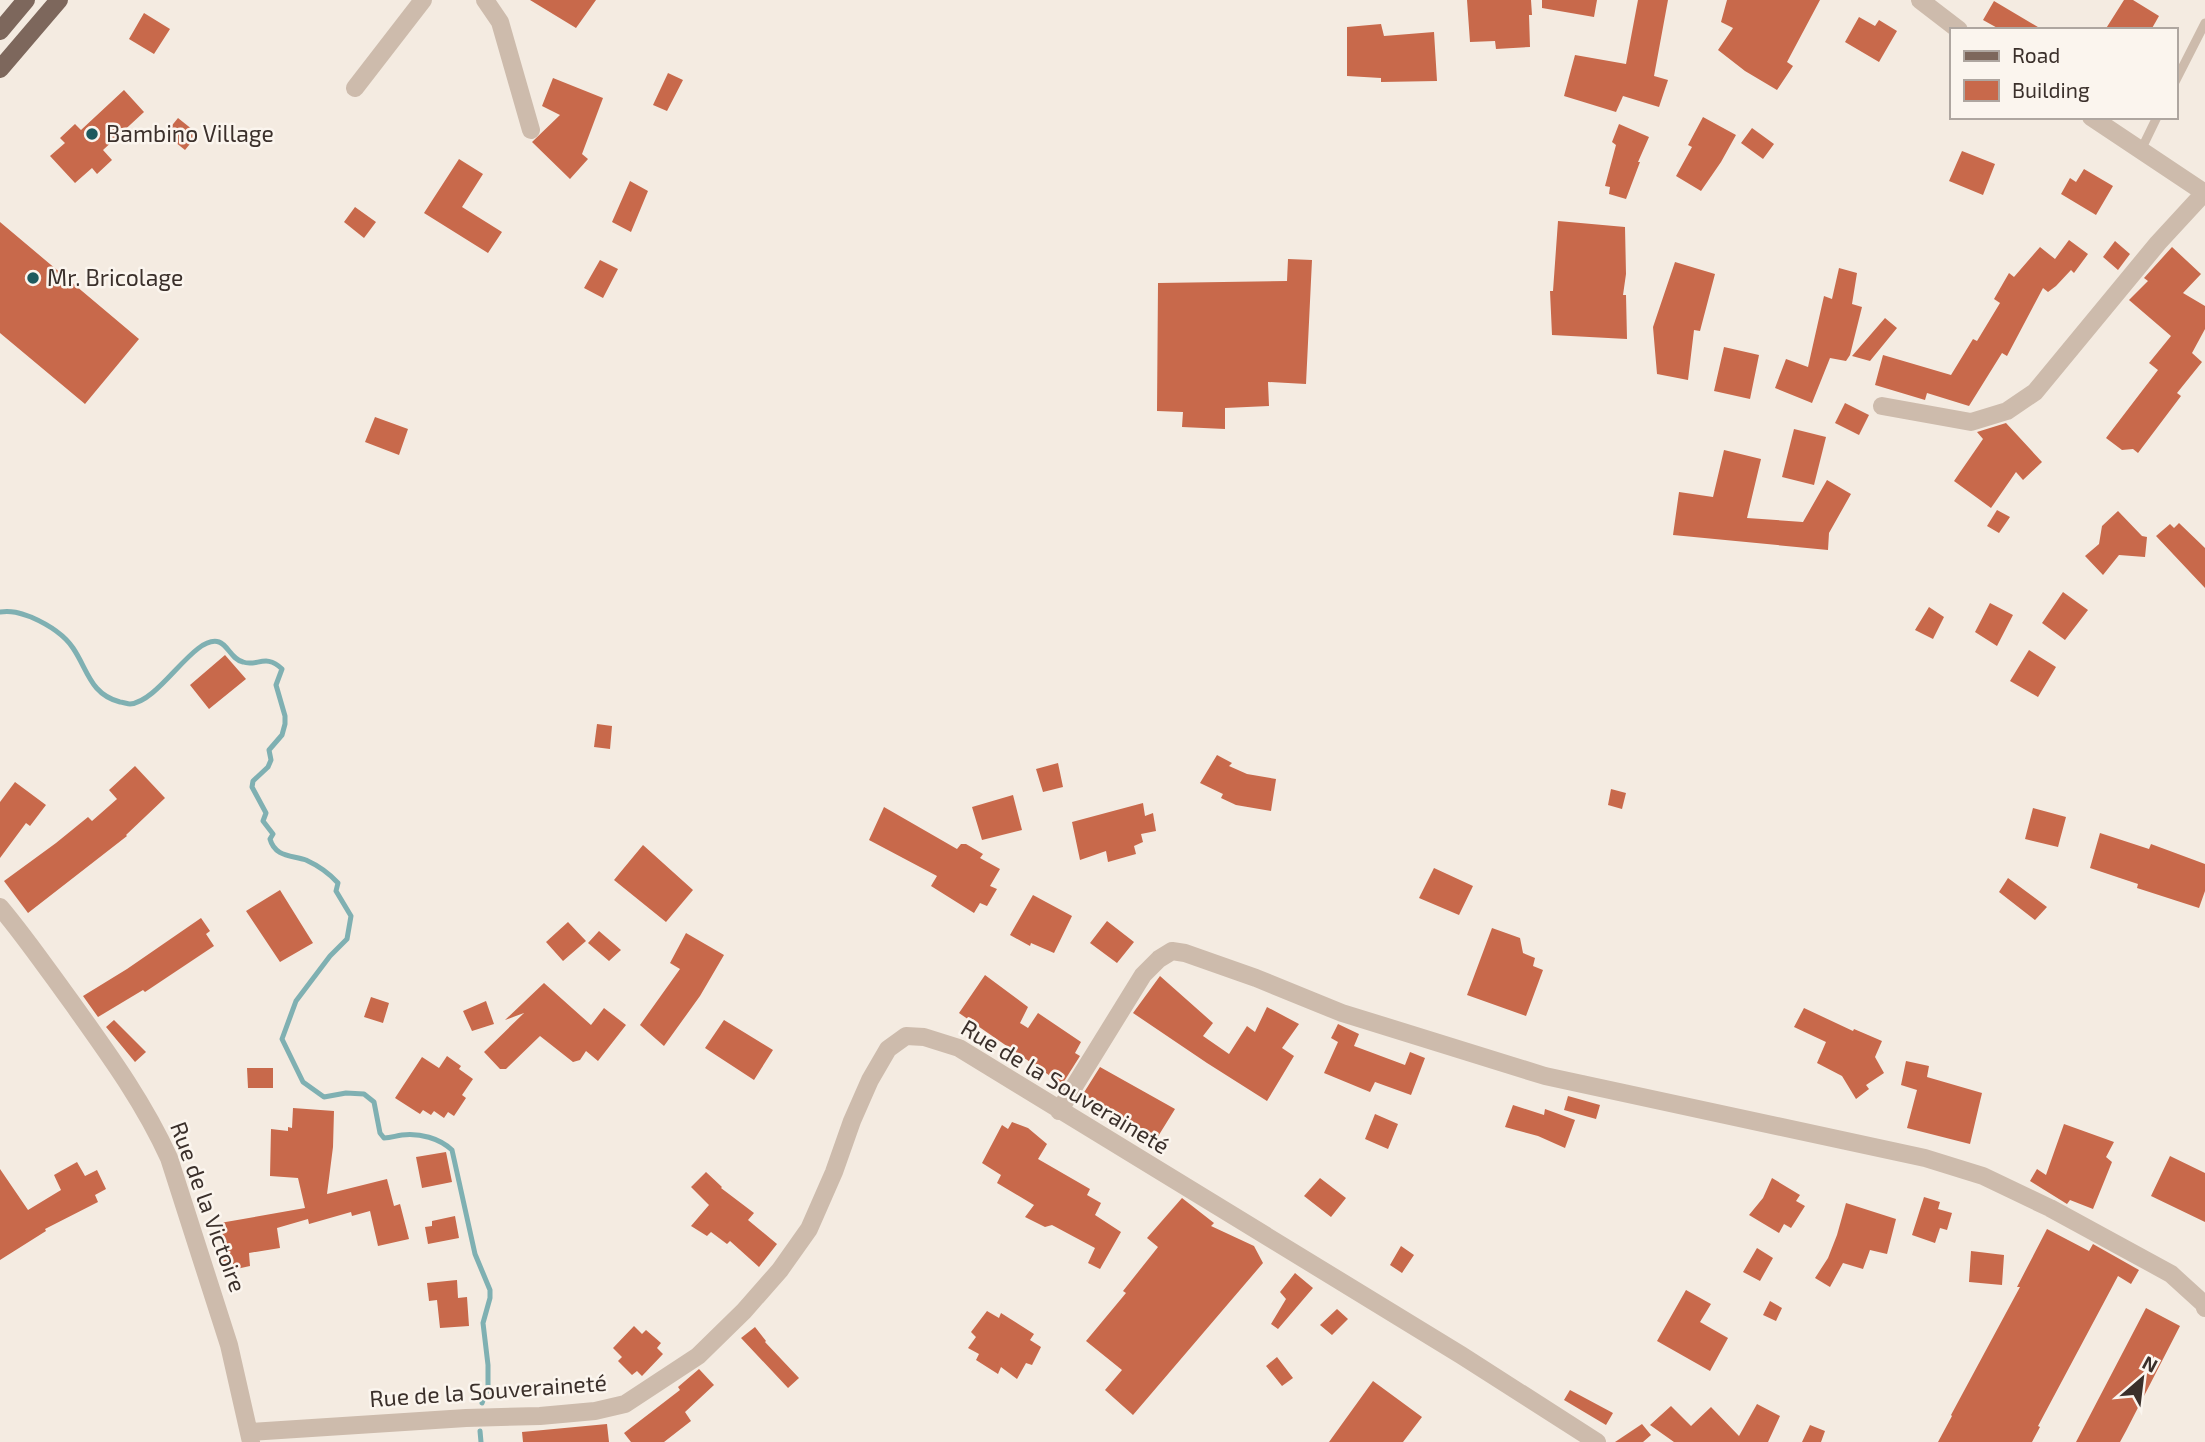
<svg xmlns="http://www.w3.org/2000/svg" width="2205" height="1442" viewBox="0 0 2205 1442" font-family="'Exo 2',sans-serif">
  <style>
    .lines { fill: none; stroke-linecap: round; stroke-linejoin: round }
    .stream { stroke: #7fb0b2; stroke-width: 5 }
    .building { fill: #c8694b }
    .service { stroke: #cdbbac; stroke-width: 9 }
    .minor { stroke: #cdbbac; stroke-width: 18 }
    .primary { stroke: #7d675c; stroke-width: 18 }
    .poi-dot { fill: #1f5a5e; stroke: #fbf5ee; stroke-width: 2.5 }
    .labels { text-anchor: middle; stroke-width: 5; stroke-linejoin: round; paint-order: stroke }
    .poi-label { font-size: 23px; fill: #3b302b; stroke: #fbf5ee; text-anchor: start }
    .street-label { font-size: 23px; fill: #3b302b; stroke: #fbf5ee }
  </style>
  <rect width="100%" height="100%" fill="#f4ebe1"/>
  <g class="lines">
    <path class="stream" d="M0,612C11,610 20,613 31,617C47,624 63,633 73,648C88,670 90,694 120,702C122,702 128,704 130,704C160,702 194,634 219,642C228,645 231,659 243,662C257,667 266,653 282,669L276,685L285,716V724L282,735L269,750L271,760L268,767L253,781L252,787L266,813L263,821L273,834L270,839C275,857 291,855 306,860C319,866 329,873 338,883L336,891L351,916L347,939L330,956L296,1001L282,1039L303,1082L324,1097L346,1093L364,1094L374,1102L380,1133L384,1138C391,1138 395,1136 402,1135C420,1133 439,1138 452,1150L475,1254L490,1290V1298L483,1323L488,1365V1387L482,1403
      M480,1431L481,1442"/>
  </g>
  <path class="building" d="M530,0H596L576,28Z
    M1467,0H1531L1532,15H1529L1530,47L1496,49L1495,41L1470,42Z
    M1542,0H1597L1594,17L1542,8Z
    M1638,0H1668L1654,76L1668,80L1659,107L1623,96L1616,112L1564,96L1575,55L1626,64Z
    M1727,0H1820L1787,62L1793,66L1777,90L1745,71L1718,50L1733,28L1721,22Z
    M2124,0H2133L2159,16L2151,30H2105Z
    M1994,1L2043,30H2001L1983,20Z
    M144,13L170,29L154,54L129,39Z
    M1859,17L1875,26L1879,20L1897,31L1879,62L1845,42Z
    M1381,24L1384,36L1434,32L1437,81L1381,82V78L1347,76V27Z
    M668,73L683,80L667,111L653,105Z
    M553,78L603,98L582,154L588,159L570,179L532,142L560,115L542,106Z
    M124,90L144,112L103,150L112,160L97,174L92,168L75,183L50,156L65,143L60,138L75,124L81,130Z
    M1703,117L1736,135L1721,162L1701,191L1676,176L1692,147L1688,145Z
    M178,118L198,134L185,150L165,134Z
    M1619,124L1649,137L1638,162H1640L1626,199L1609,194L1610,187L1605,186L1616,145L1612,142Z
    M1752,128L1774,144L1763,159L1741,143Z
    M1962,151L1995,164L1983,195L1949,181Z
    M459,159L483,174L462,207L502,232L488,253L424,213Z
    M2084,169L2113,186L2096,215L2061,194L2070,178L2076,182Z
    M630,181L648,191L631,232L612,222Z
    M355,207L376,222L364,238L344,222Z
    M1558,221L1625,227L1626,274L1623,295H1626L1627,339L1552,335L1550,291H1553Z
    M0,222L139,339L85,404L0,333Z
    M2069,240L2088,254L2074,273L2071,270L2056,286L2048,292L2043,288L2007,356L2002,353L1969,406L1927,393L1925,400L1875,385L1883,355L1951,375L1973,339L1977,341L2000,303L1994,299L2009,273L2014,277L2040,247L2055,259Z
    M2115,241L2130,254L2118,270L2103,257Z
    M2172,247L2201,274L2183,293L2205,306V329L2192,353L2202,362L2177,393L2181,396L2138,453L2133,449L2122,450L2106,438L2158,370L2149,363L2171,336L2129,300L2148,281L2144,278Z
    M1288,259L1312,260L1306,384L1268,382L1269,406L1225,408V429L1182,427L1183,412L1157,411L1158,283L1287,281Z
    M600,260L618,269L603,298L584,288Z
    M1675,262L1715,274L1700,331L1694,330L1688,380L1657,374L1653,327Z
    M1839,268L1857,273L1852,304L1862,307L1850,355L1846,361L1830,358L1812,403L1775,388L1786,359L1808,367L1824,296L1832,299Z
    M1885,318L1897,328L1870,361L1852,356Z
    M1724,347L1759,355L1750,399L1714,391Z
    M1845,403L1869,415L1859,435L1835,423Z
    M375,417L408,429L399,455L365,442Z
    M2006,423L2042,462L2023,480L2016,472L1991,508L1954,481L1983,439L1977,432Z
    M1794,429L1826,437L1814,485L1782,477Z
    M1724,450L1761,459L1747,518L1803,522L1827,480L1851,494L1829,533L1828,550L1673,535L1679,492L1713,497Z
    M1997,510L2010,517L1999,533L1987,526Z
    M2118,511L2142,536L2147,537L2145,557L2119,555L2103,575L2085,556L2099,544L2102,526Z
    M2179,523L2205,548V588L2156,536L2170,524L2174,528Z
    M2063,592L2088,610L2065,640L2042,623Z
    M1990,603L2013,615L1997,646L1975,632Z
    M1929,607L1944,617L1933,639L1915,630Z
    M2029,650L2056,667L2038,697L2010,681Z
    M225,655L246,679L209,709L190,685Z
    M597,724L612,726L610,749L594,747Z
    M1217,755L1232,763L1229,766L1247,774L1276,779L1271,811L1236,805L1221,798L1223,794L1200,783Z
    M1058,763L1063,787L1043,792L1036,769Z
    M135,766L165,798L126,835L127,836L28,913L4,881L56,843L88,817L92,821L117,799L109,790Z
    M15,782L46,805L30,826L26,823L0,858V802Z
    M1611,789L1626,793L1622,809L1608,805Z
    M1013,795L1022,830L982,840L972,807Z
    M1143,803L1145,816L1153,813L1156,831L1141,834L1143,842L1134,846L1136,854L1108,862L1106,851L1080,860L1072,822Z
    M884,807L957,849L961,844H966L983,854L980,858L1000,869L990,886L997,889L987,906L980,903L974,913L931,886L937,876L869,840Z
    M2033,808L2066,817L2058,847L2025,839Z
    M2100,833L2149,849L2151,844L2205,864V891L2199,908L2137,888L2138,884L2090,868Z
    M643,845L693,890L666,922L614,880Z
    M1434,868L1473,886L1459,915L1419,898Z
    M2008,878L2047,907L2035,920L1999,892Z
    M280,890L313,943L280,962L246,911Z
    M1033,895L1072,916L1054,953L1031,943L1030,946L1010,935Z
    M201,918L210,931L206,934L214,946L145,992L143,990L98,1017L83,996L127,969Z
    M1107,921L1134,942L1117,963L1090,943Z
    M568,922L586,941L563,961L546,942Z
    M1492,928L1520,938L1523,953L1535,958L1533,966L1543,970L1526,1016L1467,995Z
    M599,931L621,950L609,961L588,943Z
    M686,933L724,955L700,996L664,1046L640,1025L680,969L670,963Z
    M985,975L1028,1007L1020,1023L1028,1028L1038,1013L1081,1042L1075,1053L1080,1056L1063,1083L1059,1082L959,1013Z
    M1160,976L1213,1023L1203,1036L1229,1054L1247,1026L1255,1032L1267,1007L1299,1024L1282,1048L1294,1056L1267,1101L1207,1063L1133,1013Z
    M544,983L591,1025L604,1008L626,1025L598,1061L586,1051L580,1060L573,1062L540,1036L506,1069H500L484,1052L524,1013L505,1020Z
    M371,997L389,1003L383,1023L364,1017Z
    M486,1001L494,1024L472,1031L463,1011Z
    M1804,1008L1853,1031L1854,1029L1882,1041L1875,1057L1884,1073L1866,1085L1869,1089L1856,1099L1842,1076L1817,1063L1826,1042L1794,1027Z
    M114,1020L146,1052L135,1062L106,1027Z
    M724,1020L773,1050L754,1080L705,1048Z
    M1338,1024L1359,1034L1354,1046L1405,1065L1410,1052L1425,1058L1411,1095L1375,1082L1370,1092L1324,1073L1338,1042L1331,1038Z
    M447,1056L461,1066L459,1069L473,1079L462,1095L466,1098L454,1116L448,1112L444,1118L434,1111L431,1115L423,1110L420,1114L395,1098L422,1057L439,1068Z
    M1906,1061L1929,1066L1927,1077L1982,1093L1970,1144L1907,1128L1917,1090L1901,1085Z
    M1100,1067L1175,1109L1157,1138L1083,1094Z
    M247,1068H273V1088H248Z
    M1568,1096L1600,1105L1596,1119L1564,1110Z
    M1513,1105L1544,1115L1545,1109L1575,1120L1565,1148L1538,1136L1505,1127Z
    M293,1108L334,1111L333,1147L327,1194L387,1179L394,1206L400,1204L409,1239L378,1246L370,1211L352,1216L351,1212L309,1224L308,1219L277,1228L280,1248L249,1253L250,1266L223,1272L221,1257L227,1256L220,1223L305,1208L298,1178L270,1176L271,1129L288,1131V1127L292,1128Z
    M1375,1114L1398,1124L1388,1149L1365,1139Z
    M1012,1122L1028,1128L1047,1144L1038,1159L1090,1189L1087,1195L1101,1203L1095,1215L1121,1232L1100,1269L1088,1263L1095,1248L1052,1225L1045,1227L1025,1217L1034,1205L997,1183L1001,1175L982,1163L1002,1125L1008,1129Z
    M2064,1124L2114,1142L2106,1157L2112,1162L2093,1209L2070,1200L2067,1204L2030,1181L2037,1169L2046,1175Z
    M446,1152L452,1182L422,1188L416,1157Z
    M2170,1156L2205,1173V1222L2151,1196Z
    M77,1162L85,1176L97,1170L106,1189L95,1195L98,1202L45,1229L46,1231L0,1260V1169L28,1210L61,1190L54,1175Z
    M706,1172L722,1187L721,1188L754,1213L748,1220L777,1244L759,1267L730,1241L727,1244L711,1232L707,1236L691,1226L709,1205L691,1187Z
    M1320,1178L1346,1198L1331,1217L1304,1196Z
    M1772,1178L1800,1195L1796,1201L1805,1206L1791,1228L1784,1224L1779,1233L1749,1215L1763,1198Z
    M1924,1197L1940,1202L1938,1209L1952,1213L1947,1230L1940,1228L1935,1243L1912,1235Z
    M1182,1198L1214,1223L1211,1226L1254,1246L1263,1263L1133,1415L1105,1390L1122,1370L1086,1341L1126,1293L1123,1291L1158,1247L1147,1238Z
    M1846,1203L1896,1219L1887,1254L1870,1250L1863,1269L1843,1263L1830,1287L1815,1278L1828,1258L1837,1235Z
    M455,1216L459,1238L428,1244L425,1227L432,1226V1221Z
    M2047,1229L2089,1251L2093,1244L2139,1270L2131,1284L2118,1276L2038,1426L2040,1427L2032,1442H1938L1952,1416L1951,1415L2020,1287H2017Z
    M1401,1246L1414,1255L1402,1273L1390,1265Z
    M1757,1248L1773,1258L1760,1281L1743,1272Z
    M1971,1251L2004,1255L2002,1285L1969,1282Z
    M1295,1273L1313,1288L1278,1329L1271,1324L1286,1299L1280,1292Z
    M457,1280L458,1298L467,1297L469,1326L440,1328L437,1300L429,1301L427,1283Z
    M1686,1290L1711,1304L1700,1322L1728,1338L1710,1371L1657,1341Z
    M1770,1301L1782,1308L1776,1321L1763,1315Z
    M2146,1308L2180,1326L2126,1431L2120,1442H2076Z
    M1337,1309L1348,1319L1332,1335L1320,1325Z
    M987,1311L999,1318L1001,1313L1034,1334L1030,1340L1041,1347L1032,1365L1026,1363L1017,1379L1001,1367L998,1374L976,1360L979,1354L968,1348L976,1337L971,1332Z
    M634,1326L642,1334L646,1330L661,1343L657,1348L663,1354L642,1376L637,1371L632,1375L618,1361L622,1357L613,1348Z
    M755,1327L766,1341L765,1342L799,1378L788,1388L741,1338Z
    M1277,1357L1293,1378L1282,1386L1266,1366Z
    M699,1369L714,1385L685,1412L691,1421L664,1442H631L624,1433L680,1390L678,1387Z
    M1373,1381L1422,1417L1403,1442H1329Z
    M1570,1390L1613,1413L1606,1425L1564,1400Z
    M1757,1404L1780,1416L1768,1442H1674L1650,1425L1671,1406L1691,1426L1711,1407L1739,1436Z
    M607,1424L609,1442H523L522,1432Z
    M1642,1424L1651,1435L1643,1442H1615Z
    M1810,1425L1825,1431L1821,1442H1802Z"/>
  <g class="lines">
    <path class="service" d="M2175,82L2205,23
      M2141,150L2157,117"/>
    <path class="minor" d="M485,0L500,22L531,130
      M1920,0L1959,30
      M355,88L423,0
      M2091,117L2205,193
      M1882,406L1971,422L2007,411L2035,392L2158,243L2204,193
      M0,907C27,939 50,973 75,1007C110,1056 144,1103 169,1158L229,1345L251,1442
      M1059,1111L1143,975L1159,959L1172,951L1185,953L1256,978L1342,1013L1545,1076L1925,1158L1983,1176L2050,1208L2171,1274L2204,1304L2205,1308
      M250,1432L466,1418L540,1416L595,1411L625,1404L698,1356L744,1311L780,1270L809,1229L834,1172L852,1121L870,1080L888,1049L906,1036L924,1037L959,1048L1461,1355L1597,1442"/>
    <path class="primary" d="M0,31L26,0
      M0,69L59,0"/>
  </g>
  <g class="poi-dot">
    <circle cx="92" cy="134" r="7"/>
    <circle cx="33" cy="278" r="7"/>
  </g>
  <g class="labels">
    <g class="poi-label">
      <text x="106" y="142">Bambino Village</text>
      <text x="47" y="286">Mr. Bricolage</text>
    </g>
    <g class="street-label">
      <text transform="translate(1065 1087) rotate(31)" y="8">Rue de la Souveraineté</text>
      <text transform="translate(208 1207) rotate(70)" y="8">Rue de la Victoire</text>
      <text transform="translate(488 1391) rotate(-4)" y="8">Rue de la Souveraineté</text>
    </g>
  </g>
  <rect x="1950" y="28" width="228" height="91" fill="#fbf5ee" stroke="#aea6a0" stroke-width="2"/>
  <rect x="1964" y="51" width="35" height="10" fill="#7d675c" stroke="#aea6a0" stroke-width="2"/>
  <text x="2012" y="63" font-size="21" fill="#3b302b">Road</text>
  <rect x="1964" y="80" width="35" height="21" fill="#c8694b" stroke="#aea6a0" stroke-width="2"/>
  <text x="2012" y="98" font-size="21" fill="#3b302b">Building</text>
  <g transform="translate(2142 1379) rotate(28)" stroke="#fbf5ee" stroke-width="5" paint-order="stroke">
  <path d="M0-5L12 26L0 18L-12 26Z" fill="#3b302b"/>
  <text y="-10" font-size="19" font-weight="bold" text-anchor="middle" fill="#3b302b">N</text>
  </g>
</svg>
